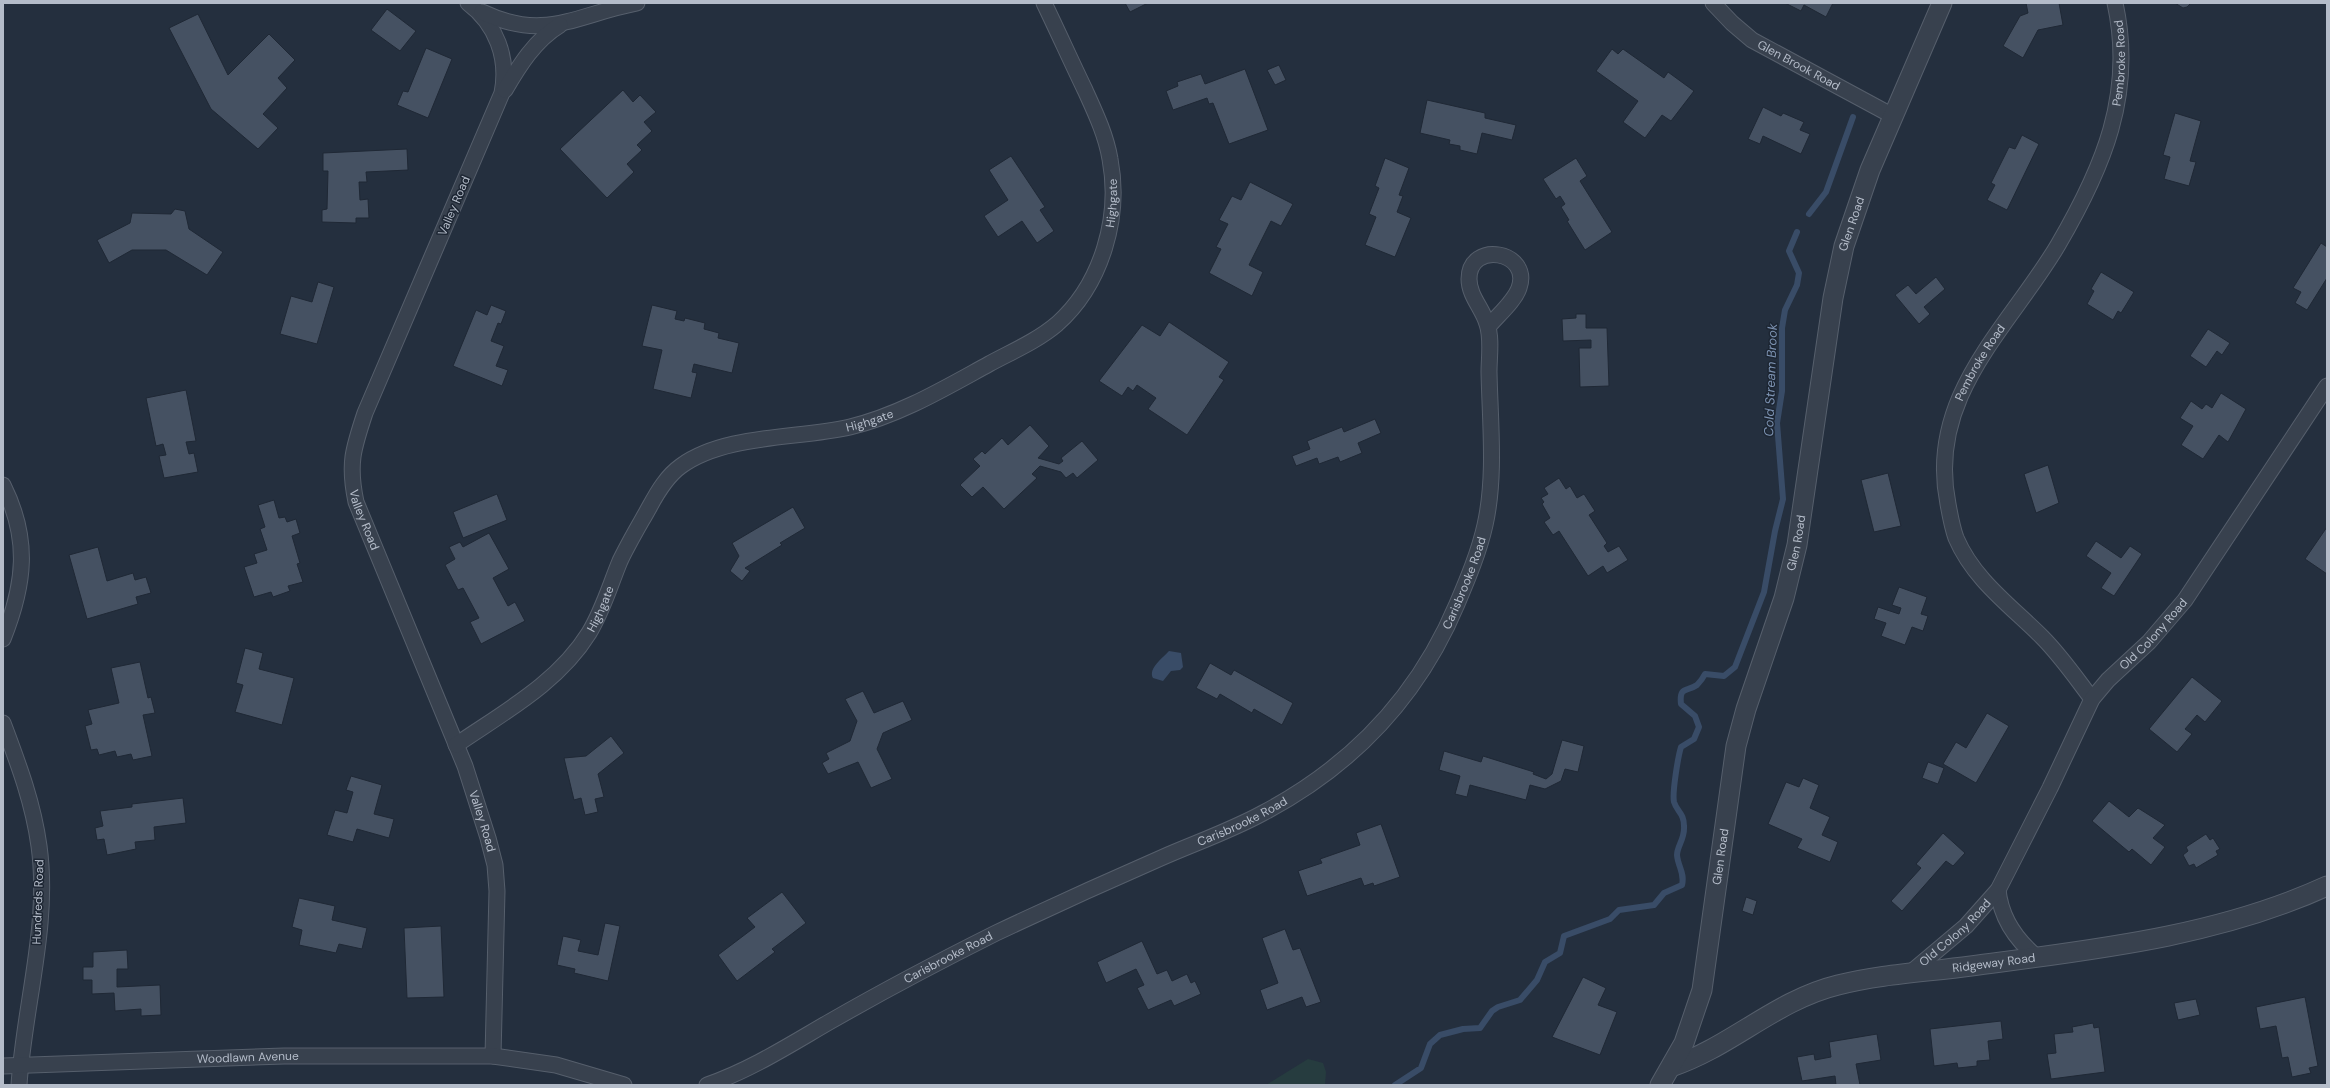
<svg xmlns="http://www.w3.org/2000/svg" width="2330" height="1088" viewBox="0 0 2330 1088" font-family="'DM Sans',sans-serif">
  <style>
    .green { fill: #263c3f }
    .water { fill: #394c67 }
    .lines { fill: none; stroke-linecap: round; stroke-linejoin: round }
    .stream { stroke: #394c67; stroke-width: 6 }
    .building { fill: #455162; stroke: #1f2835 }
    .minor-casing { stroke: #565f6c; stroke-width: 17 }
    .tertiary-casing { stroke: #565f6c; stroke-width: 21 }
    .minor { stroke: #38414e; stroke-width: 15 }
    .tertiary { stroke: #38414e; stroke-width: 19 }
    .labels { text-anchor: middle; stroke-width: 3; stroke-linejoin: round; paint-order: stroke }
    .street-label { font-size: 12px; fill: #b4bcc9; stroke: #1d2633 }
    .water-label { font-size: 13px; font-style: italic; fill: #7c92b1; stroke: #1d2633 }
  </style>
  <rect width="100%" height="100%" fill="#242f3e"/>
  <path class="green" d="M1308,1059L1323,1063L1326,1072L1325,1085H1266Z"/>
  <path class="water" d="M1169,651L1181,653L1183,667L1180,670L1171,671L1163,681L1153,678C1148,668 1163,658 1169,651Z"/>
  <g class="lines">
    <path class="stream" d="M1809,214L1826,192L1853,117
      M1395,1085L1421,1068L1430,1044L1440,1035L1463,1029L1480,1028L1492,1011L1498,1007L1520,1000L1537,980L1545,962L1560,953L1564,936L1610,919L1619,910L1654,905L1664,893L1682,885C1685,873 1678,867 1677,855C1677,846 1685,839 1684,826C1684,813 1677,812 1674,802C1672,793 1678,757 1681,747L1694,739L1699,727L1695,716L1681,704C1679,686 1687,692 1697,685C1700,682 1703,678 1705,674L1724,676L1735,667L1764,592L1775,531L1783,499L1777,423L1782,391V328L1785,310L1797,285L1799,273L1789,251L1797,232"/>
  </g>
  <path class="building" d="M1125,3H1148L1130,12Z
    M1785,3H1833L1826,17L1804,5L1801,11Z
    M2026,3H2059L2063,25L2038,30L2023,58L2003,46L2020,16L2028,13Z
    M2175,3H2191L2187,7L2183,8Z
    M387,9L416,31L400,51L371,30Z
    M198,14L228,75L269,34L295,60L278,78L287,88L263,114L278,128L258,149L211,109L169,28Z
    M426,48L452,59L428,118L397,105L403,91L408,92Z
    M1612,49L1618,54L1623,49L1664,78L1668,72L1694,91L1671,121L1662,115L1645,138L1623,122L1638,101L1596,71Z
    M1279,65L1286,80L1275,85L1267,70Z
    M1245,69L1268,130L1229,144L1213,103L1209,104L1207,98L1173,110L1166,91L1178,86L1177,82L1201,74L1205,84Z
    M623,90L633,102L640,95L656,112L644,122L652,131L637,145L642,150L627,164L634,172L607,198L560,149Z
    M1427,100L1485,113V118L1516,125L1512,140L1482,133L1477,154L1460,150V146L1449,144L1450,140L1420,133Z
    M1763,107L1781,116L1783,113L1804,122L1800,130L1810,134L1801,154L1763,136L1760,144L1748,139Z
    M2175,113L2201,121L2190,161L2196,162L2189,186L2164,179L2170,157L2163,155Z
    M2022,135L2039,144L2007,210L1987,200L1995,185L1991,183L2009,147L2015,149Z
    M407,149L408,170L366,172L367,182H359L360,200L368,199L369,218H356V223L322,222V210L327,209L328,171H323V153Z
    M1011,156L1045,207L1040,210L1054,231L1037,243L1022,221L998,237L984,216L1008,200L989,170Z
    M1385,158L1409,168L1399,195L1403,196L1397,212L1411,218L1395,257L1365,245L1376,217L1369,214L1379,188L1375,186Z
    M1576,158L1587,176L1580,181L1612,232L1585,250L1567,221L1569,220L1561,207L1565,204L1560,196L1556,199L1543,179Z
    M1250,182L1293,204L1281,226L1271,221L1249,265L1263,272L1252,296L1209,273L1221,249L1216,247L1228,224L1219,220L1232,196L1241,200Z
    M175,209L185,211L189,229L223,252L207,275L166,250H132L109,263L97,240L130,223L132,213L171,214Z
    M2321,243L2327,247V278L2307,310L2295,303L2301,292L2293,288Z
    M2101,272L2134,292L2121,313L2118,311L2113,320L2087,304L2094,291L2091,289Z
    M1936,277L1945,289L1924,307L1930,314L1919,324L1895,295L1908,285L1916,294Z
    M318,282L334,287L317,344L280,334L291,296L312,302Z
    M491,305L506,311L501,324L498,323L491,341L504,346L496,366L508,370L502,386L453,366L476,310L487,315Z
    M652,305L677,311L675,319L684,321L685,318L705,323L704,329L719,333L718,338L739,343L732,373L694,364L692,372L697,373L691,398L653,389L662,350L642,346Z
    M1576,314H1586V328H1607L1609,386L1580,387L1579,348H1591V340L1563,341L1562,319L1576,318Z
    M1169,322L1229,362L1219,377L1224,380L1187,435L1148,409L1156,398L1137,385L1133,391L1128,387L1122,396L1099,381L1142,325L1160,336Z
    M2208,329L2230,343L2222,355L2217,351L2206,367L2190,356Z
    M186,390L196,441L186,442L189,454L194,453L198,472L164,478L159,456L166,455L163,444L156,446L146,398Z
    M2221,393L2246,409L2228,442L2219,435L2203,459L2181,445L2193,426L2180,418L2191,401L2202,409L2206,404L2212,408Z
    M1375,419L1381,433L1358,443L1362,453L1340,462L1338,457L1319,464L1317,458L1296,466L1292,456L1310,449L1307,441L1342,427L1344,432Z
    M1030,425L1049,446L1038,458L1059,464L1063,461L1061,458L1082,441L1098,460L1077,478L1073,473L1066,478L1061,472L1040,466L1032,474L1037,478L1004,509L983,487L972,497L960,485L980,466L973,459L982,451L985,454L1002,438L1008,445Z
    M2048,465L2059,503L2036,513L2024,474Z
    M1888,473L1901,526L1874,532L1861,480Z
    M1559,478L1566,489L1570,486L1577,498L1584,494L1595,511L1589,515L1607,543L1604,546L1608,552L1619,546L1628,560L1607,573L1603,566L1588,576L1559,531L1553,535L1544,522L1550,518L1542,504L1544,502L1541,498L1548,494L1544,488Z
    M497,494L507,520L463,538L453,512Z
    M274,500L279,518L285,517L287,522L296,519L300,533L292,536L300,563L297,564L303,582L288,586L290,591L273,597L271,592L254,597L244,567L257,563L254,554L267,550L260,529L265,527L258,505Z
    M793,507L805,528L780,543L782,545L745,568L750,571L742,581L730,571L739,556L732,543Z
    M2327,527V574L2305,559Z
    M489,533L509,569L493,578L508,606L515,602L525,621L481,644L470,622L479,618L463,588L458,590L445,565L455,559L449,547L460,542L463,547Z
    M2096,541L2121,558L2130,546L2142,554L2114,596L2101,588L2111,573L2086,556Z
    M98,547L107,581L133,573L135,580L146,577L151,593L136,597L138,604L87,619L69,555Z
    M1899,587L1927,597L1921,614L1928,616L1923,631L1912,627L1905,645L1881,636L1886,623L1874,619L1878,607L1899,614L1901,608L1892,605Z
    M245,648L263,653L259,669L294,678L282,725L235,712L243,685L236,683Z
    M140,662L148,698L151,697L155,713L143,715L152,756L133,760L131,754L117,757L115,751L99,755L97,749L91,750L85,726L92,724L88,710L119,703L111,668Z
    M1210,663L1231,675L1234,670L1293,703L1282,725L1254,709L1252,713L1220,694L1217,699L1196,688Z
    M2192,677L2222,701L2205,722L2197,715L2185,729L2192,734L2177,752L2149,729Z
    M863,691L874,713L903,701L912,720L883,733L877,749L892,779L871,788L858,762L828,774L822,763L829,759L826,753L850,741L857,721L845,699Z
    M1987,713L2009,726L1976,783L1943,764L1956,742L1966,748Z
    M611,736L624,753L598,774L604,797L595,799L598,812L585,815L581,798L574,800L564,758L586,756Z
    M1562,740L1584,746L1578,772L1565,769L1561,781L1545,789L1530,785L1526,800L1470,785L1467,797L1455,794L1460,776L1439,770L1444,751L1481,762L1483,756L1534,772L1533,774L1546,779L1552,774Z
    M1928,762L1944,768L1938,784L1922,778Z
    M351,776L382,785L374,814L394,819L389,838L357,829L353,842L327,835L335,810L347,813L353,792L346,790Z
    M1803,778L1819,785L1810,808L1830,817L1822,835L1838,842L1830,862L1797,848L1802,839L1768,824L1786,782L1799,787Z
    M183,798L186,823L154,827L155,840L135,842L136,849L107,855L104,839L97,840L95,828L103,826L100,811L132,807V804Z
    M2109,801L2129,817L2138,808L2165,825L2153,838L2165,847L2151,865L2132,849L2129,852L2092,821Z
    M1381,824L1400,877L1374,886L1373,883L1364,886L1361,878L1307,896L1298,871L1322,863L1320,859L1360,845L1356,833Z
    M1943,833L1965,853L1953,866L1946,861L1902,911L1891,901L1921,868L1916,864Z
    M2206,834L2210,840L2213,838L2220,849L2216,851L2218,855L2196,868L2194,864L2189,866L2183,855L2188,851L2186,847Z
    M782,892L806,923L772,949L775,952L737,981L718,955L755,927L747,918Z
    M1746,897L1757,901L1753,915L1742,911Z
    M299,898L335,906L332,920L367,928L362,949L339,944L336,953L299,945L302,930L292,927Z
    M605,923L620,926L608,981L574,973L575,969L557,965L563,936L581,940L578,951L598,955Z
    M441,926L444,997L407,998L404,928Z
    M1285,929L1293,950L1300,948L1321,1002L1306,1007L1302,997L1267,1010L1260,990L1278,983L1262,938Z
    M1142,941L1157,974L1167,970L1172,981L1187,974L1191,983L1195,981L1201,994L1174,1006L1171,1000L1148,1010L1137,988L1144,985L1136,969L1106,983L1097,962Z
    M127,950L128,969H117V987L160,985L161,1015L141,1016V1009L115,1011L114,993L92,994V980H83V967H93V952Z
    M1583,977L1606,988L1598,1005L1617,1012L1600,1055L1552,1037Z
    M2305,997L2318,1066L2309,1068L2311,1073L2292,1077L2288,1057L2282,1058L2276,1026L2260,1029L2256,1007Z
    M2196,999L2200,1015L2178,1020L2174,1003Z
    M2001,1021L2003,1039L1988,1041L1990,1060L1977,1061V1066L1958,1068L1957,1063L1934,1066L1930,1029Z
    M2093,1023L2094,1028L2099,1027L2105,1072L2051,1079L2047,1054L2056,1053L2054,1034L2073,1032L2072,1027Z
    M1877,1034L1881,1060L1856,1064L1860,1085H1836L1835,1076L1802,1081L1797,1057L1814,1054L1815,1060L1831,1057L1829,1042Z"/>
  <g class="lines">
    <g class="minor-casing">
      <g id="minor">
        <path id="s1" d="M468,3C496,24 509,58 502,93L365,413C353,449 348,464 356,502L465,766L488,838L495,865L497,891L493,1056"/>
        <path id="s2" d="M1713,3L1732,23L1752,40L1893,116"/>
        <path d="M482,12C545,42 575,15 637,3"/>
        <path d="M505,90C519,66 535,40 560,25"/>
        <path d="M3,485C30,539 25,584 3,639"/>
        <path id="s3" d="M2092,699C2076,678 2061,656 2042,637C2011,606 1974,580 1956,538C1952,527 1950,515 1948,504C1926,396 2009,328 2058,245C2103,168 2135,94 2115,3"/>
        <path d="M3,723C18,763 33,802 39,846C50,925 24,1006 19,1085"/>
        <path id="s4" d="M456,745C504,712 558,683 589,633C603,610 610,585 620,561C629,542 640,524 650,506C658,491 667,476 681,466C725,434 798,439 850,427C900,415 945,388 989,364C1011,352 1037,341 1057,324C1102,284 1121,217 1110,159C1106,135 1095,112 1085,90C1071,61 1058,32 1044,3"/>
        <path d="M1998,890C2001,918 2015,939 2037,957"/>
        <path id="s5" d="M1909,974L1966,926L1998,890L2050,788L2092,699L2108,680L2149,642L2185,600L2327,386"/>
        <path id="s6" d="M3,1066L284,1056H493L556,1065L624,1085"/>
        <path id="s7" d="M707,1085C751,1070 791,1044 831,1021C885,990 940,961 996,933C1051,907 1106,882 1161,858C1195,843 1230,831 1263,813C1352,766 1418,697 1457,604C1468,578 1479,552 1485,525C1496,476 1490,422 1489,372C1489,358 1492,338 1487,324C1483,309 1469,296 1469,279C1469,240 1532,251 1519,288C1514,302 1498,315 1489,326"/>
      </g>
    </g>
    <g class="tertiary-casing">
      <g id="tertiary">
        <path id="s8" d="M1671,1067C1731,1047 1776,1000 1838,985C1881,974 1927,972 1971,966C2091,950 2216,937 2327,886"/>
        <path id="s9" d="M1660,1085L1684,1043L1702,990L1736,746L1746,709L1784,598L1797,545L1833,298L1844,246L1870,170L1942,3"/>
      </g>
    </g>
    <use href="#minor" class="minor"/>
    <use href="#tertiary" class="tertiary"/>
  </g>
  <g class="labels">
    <g class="street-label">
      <text dy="4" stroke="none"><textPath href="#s3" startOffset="732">Pembroke Road</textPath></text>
      <text dy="4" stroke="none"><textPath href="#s2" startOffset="107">Glen Brook Road</textPath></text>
      <text dy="4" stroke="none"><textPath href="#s4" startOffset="911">Highgate</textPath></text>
      <text transform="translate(454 206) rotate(-67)" y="4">Valley Road</text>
      <text dy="4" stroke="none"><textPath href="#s9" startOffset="887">Glen Road</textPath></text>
      <text dy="4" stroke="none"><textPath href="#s3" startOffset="396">Pembroke Road</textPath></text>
      <text dy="4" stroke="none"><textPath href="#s4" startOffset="563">Highgate</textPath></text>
      <text dy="4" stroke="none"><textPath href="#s1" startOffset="560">Valley Road</textPath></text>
      <text dy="4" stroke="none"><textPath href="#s9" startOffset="563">Glen Road</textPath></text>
      <text dy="4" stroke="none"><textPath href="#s7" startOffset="933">Carisbrooke Road</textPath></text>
      <text dy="4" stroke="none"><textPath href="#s4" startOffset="202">Highgate</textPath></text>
      <text dy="4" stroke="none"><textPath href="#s5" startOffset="425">Old Colony Road</textPath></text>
      <text dy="4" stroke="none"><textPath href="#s1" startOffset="884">Valley Road</textPath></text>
      <text dy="4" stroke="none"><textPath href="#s7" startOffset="597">Carisbrooke Road</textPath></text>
      <text dy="4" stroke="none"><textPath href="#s9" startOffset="239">Glen Road</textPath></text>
      <text transform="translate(38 902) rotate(-88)" y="4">Hundreds Road</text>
      <text dy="4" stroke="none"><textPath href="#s5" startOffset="62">Old Colony Road</textPath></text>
      <text dy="4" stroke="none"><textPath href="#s7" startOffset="273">Carisbrooke Road</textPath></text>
      <text dy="4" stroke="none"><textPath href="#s8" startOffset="344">Ridgeway Road</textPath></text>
      <text dy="4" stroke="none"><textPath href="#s6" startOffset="245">Woodlawn Avenue</textPath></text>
    </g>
    <g class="water-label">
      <text transform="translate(1770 380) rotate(-88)" y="5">Cold Stream Brook</text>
    </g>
  </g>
  <rect width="2330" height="1088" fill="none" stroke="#b4bcc9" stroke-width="8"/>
</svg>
